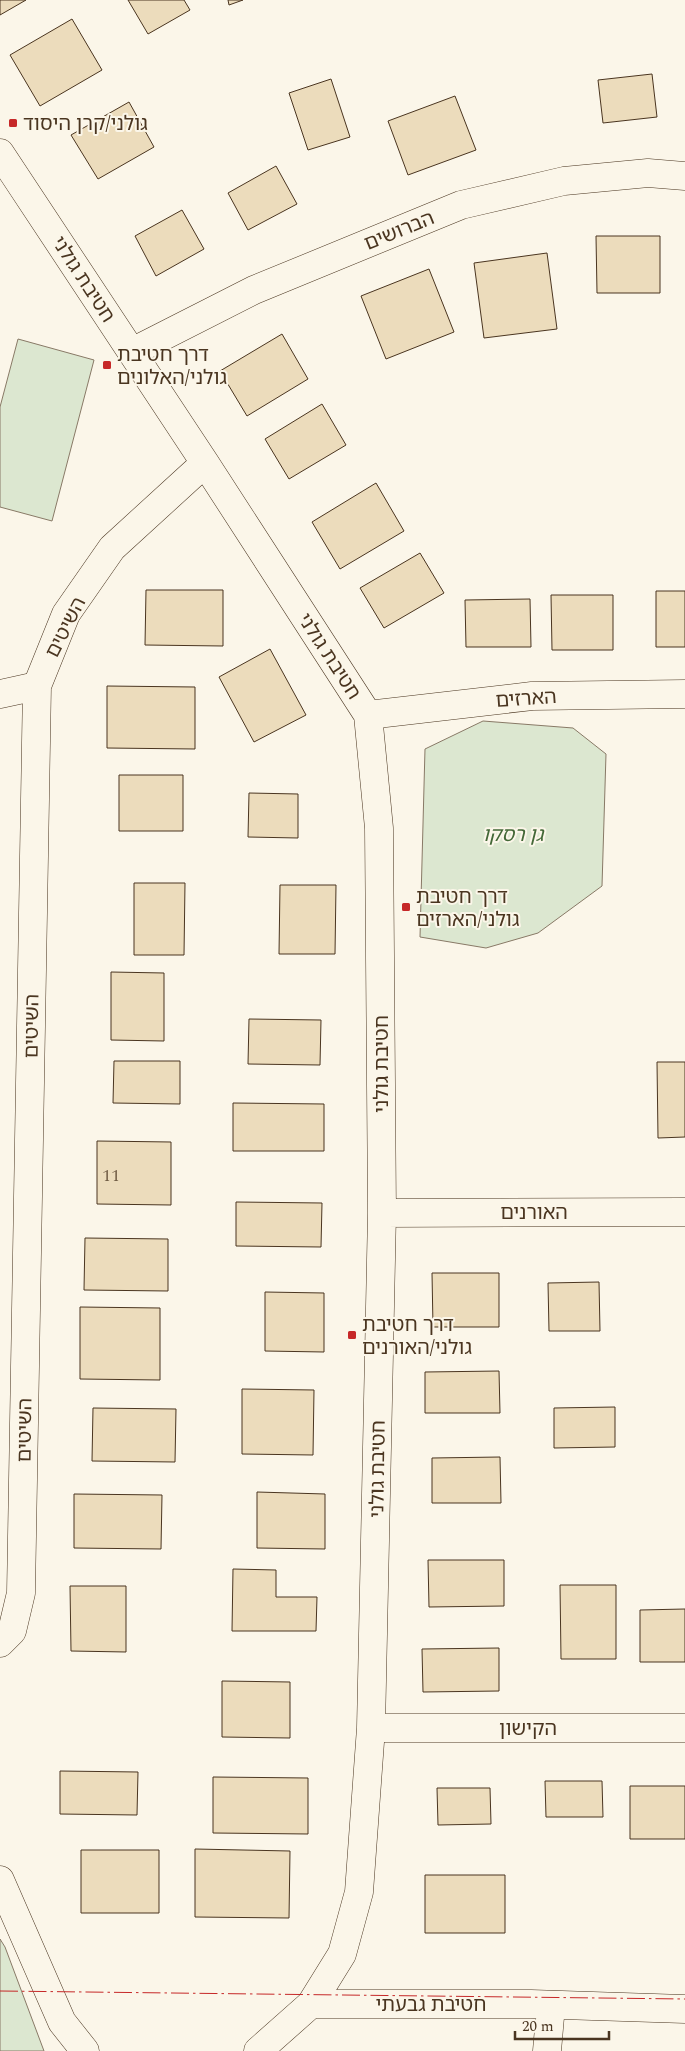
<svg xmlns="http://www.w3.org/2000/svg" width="685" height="2051" viewBox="0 0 685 2051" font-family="Spectral,'Noto Sans Hebrew',serif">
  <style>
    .green { fill: #dce7d0; stroke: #887966 }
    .building { fill: #ecdcbc; stroke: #4a3520 }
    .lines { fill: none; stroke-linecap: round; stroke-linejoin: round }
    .minor-casing { stroke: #4a3520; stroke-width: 29 }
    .minor { stroke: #fbf6e9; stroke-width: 28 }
    .power { stroke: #c62828; stroke-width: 1; stroke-dasharray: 18 4 2.5 4; stroke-linecap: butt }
    .poi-dot { fill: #c62828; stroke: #fbf6e9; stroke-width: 2 }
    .labels { text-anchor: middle; stroke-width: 4; stroke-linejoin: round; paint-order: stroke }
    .number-label { font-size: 18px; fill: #725f47 }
    .poi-label { font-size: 20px; fill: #4a3520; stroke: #fbf6e9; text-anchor: start }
    .street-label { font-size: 20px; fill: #4a3520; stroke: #fbf6e9 }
    .park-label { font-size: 20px; font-style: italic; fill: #436837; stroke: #fbf6e9 }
  </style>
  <rect width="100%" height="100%" fill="#fbf6e9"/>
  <path class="green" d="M18,339L94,360L52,521L0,507V407Z
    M483,721L573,728L606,754L602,886L538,933L486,948L420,937L425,749Z
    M0,1939L5,1947L44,2051H0Z"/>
  <path class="building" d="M0,0H26L0,15Z
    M128,0H184L190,10L148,34Z
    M228,0H243L229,5Z
    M72,19L102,70L40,106L10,55Z
    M652,74L657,117L603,123L598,80Z
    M331,79L350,137L308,150L289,93Z
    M455,96L476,150L408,175L388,121Z
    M129,102L154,147L98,179L71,135Z
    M276,166L297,204L248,230L228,193Z
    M182,210L204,249L156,276L135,236Z
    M596,236H660V293H597Z
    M547,253L557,329L484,338L474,263Z
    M429,269L454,332L386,359L361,296Z
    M282,334L308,379L247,416L220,371Z
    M322,404L346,445L289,479L265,439Z
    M376,483L404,531L340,569L312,522Z
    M420,553L444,593L384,628L360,588Z
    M146,590H223V646L145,645Z
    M656,591H685V647H656Z
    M551,595H613V650H552Z
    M530,599L531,647H466L465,600Z
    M270,649L306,715L254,742L219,677Z
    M107,686L195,687V749L107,748Z
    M119,775H183V831H119Z
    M249,793L298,794V838L248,837Z
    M134,883H185L184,955H134Z
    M280,885H336L335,954H279Z
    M111,972L164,973V1041L111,1040Z
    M249,1019L321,1020L320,1065L248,1064Z
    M114,1061H180V1104L113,1103Z
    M657,1062H685V1137L658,1138Z
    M233,1103L324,1104V1151H233Z
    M97,1141L171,1142V1205L97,1204Z
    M236,1202L322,1203L321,1247L236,1246Z
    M85,1238L168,1239V1291L84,1290Z
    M432,1273H499V1327H433Z
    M599,1282L600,1331H549L548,1283Z
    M265,1292L324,1293V1352L265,1351Z
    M80,1307L160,1308V1380L80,1379Z
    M499,1371L500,1413H425V1372Z
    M242,1389L314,1390L313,1455L242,1454Z
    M615,1407V1447L554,1448V1408Z
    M93,1408L176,1409L175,1462L92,1461Z
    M500,1457L501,1503H432V1458Z
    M257,1492L325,1494V1549L257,1548Z
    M74,1494L162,1495L161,1549L74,1548Z
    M428,1560H504V1606L429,1607Z
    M233,1569L276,1570V1597H317L316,1631H232Z
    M560,1585H616V1659H561Z
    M70,1586H126V1652L71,1651Z
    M685,1609V1662H640V1610Z
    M499,1648V1691L423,1692L422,1649Z
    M222,1681L290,1682V1738L222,1737Z
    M60,1771L138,1772L137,1815L60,1814Z
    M213,1777L308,1778V1834L213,1833Z
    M545,1781H602L603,1817H546Z
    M630,1786H685V1839H630Z
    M437,1788H490L491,1824L438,1825Z
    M195,1849L290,1851L289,1918L195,1917Z
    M81,1850H159V1913H81Z
    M425,1875H505V1933H425Z"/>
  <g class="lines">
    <g class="minor-casing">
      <path id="minor" d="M0,153L205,463L368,715L379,828L382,1213L371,1728L359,1892L342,1954L311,2004L258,2051
        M132,352L254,290L461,205L564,181L648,173L685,176
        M0,694L37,686
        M368,715L532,696L685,694
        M382,1213L685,1212
        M0,1643L12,1631L21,1593L37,686L66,614L112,548L205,463
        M371,1728H685
        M0,1880L62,2022L85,2051
        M311,2004H531L685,2009
        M547,2051L551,2005"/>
    </g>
    <use href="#minor" class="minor"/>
    <path class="power" d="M0,1991L685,1999"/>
  </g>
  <g class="poi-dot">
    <rect x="8" y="118" width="10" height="10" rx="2.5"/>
    <rect x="102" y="360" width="10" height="10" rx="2.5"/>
    <rect x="401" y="902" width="10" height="10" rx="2.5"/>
    <rect x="347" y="1330" width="10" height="10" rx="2.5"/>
  </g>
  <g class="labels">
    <g class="number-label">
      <text x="111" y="1181">11</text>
    </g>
    <g class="poi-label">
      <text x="23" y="130">גולני/קרן היסוד</text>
      <text x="117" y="361">דרך חטיבת<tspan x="117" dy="23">גולני/האלונים</tspan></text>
      <text x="416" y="903">דרך חטיבת<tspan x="416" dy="23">גולני/הארזים</tspan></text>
      <text x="362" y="1331">דרך חטיבת<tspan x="362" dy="23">גולני/האורנים</tspan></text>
    </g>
    <g class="street-label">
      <text transform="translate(399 230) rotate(-22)" y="7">הברושים</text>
      <text transform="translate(84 279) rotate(57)" y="7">חטיבת גולני</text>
      <text transform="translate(65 627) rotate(-63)" y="7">השיטים</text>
      <text transform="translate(330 656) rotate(57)" y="7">חטיבת גולני</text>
      <text transform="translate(526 698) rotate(-4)" y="7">הארזים</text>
      <text transform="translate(31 1026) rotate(-89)" y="7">השיטים</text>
      <text transform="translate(381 1064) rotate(-90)" y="7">חטיבת גולני</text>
      <text x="534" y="1219">האורנים</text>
      <text transform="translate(24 1430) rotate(-89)" y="7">השיטים</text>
      <text transform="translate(377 1469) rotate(-89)" y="7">חטיבת גולני</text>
      <text x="528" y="1735">הקישון</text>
      <text x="431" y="2011">חטיבת גבעתי</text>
    </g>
    <g class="park-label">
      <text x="513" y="841">גן רסקו</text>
    </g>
  </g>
  <path d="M515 2031v8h94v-8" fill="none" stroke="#4a3520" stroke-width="2.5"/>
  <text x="522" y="2031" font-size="15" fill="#4a3520" stroke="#fbf6e9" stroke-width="4" paint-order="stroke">20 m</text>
</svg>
